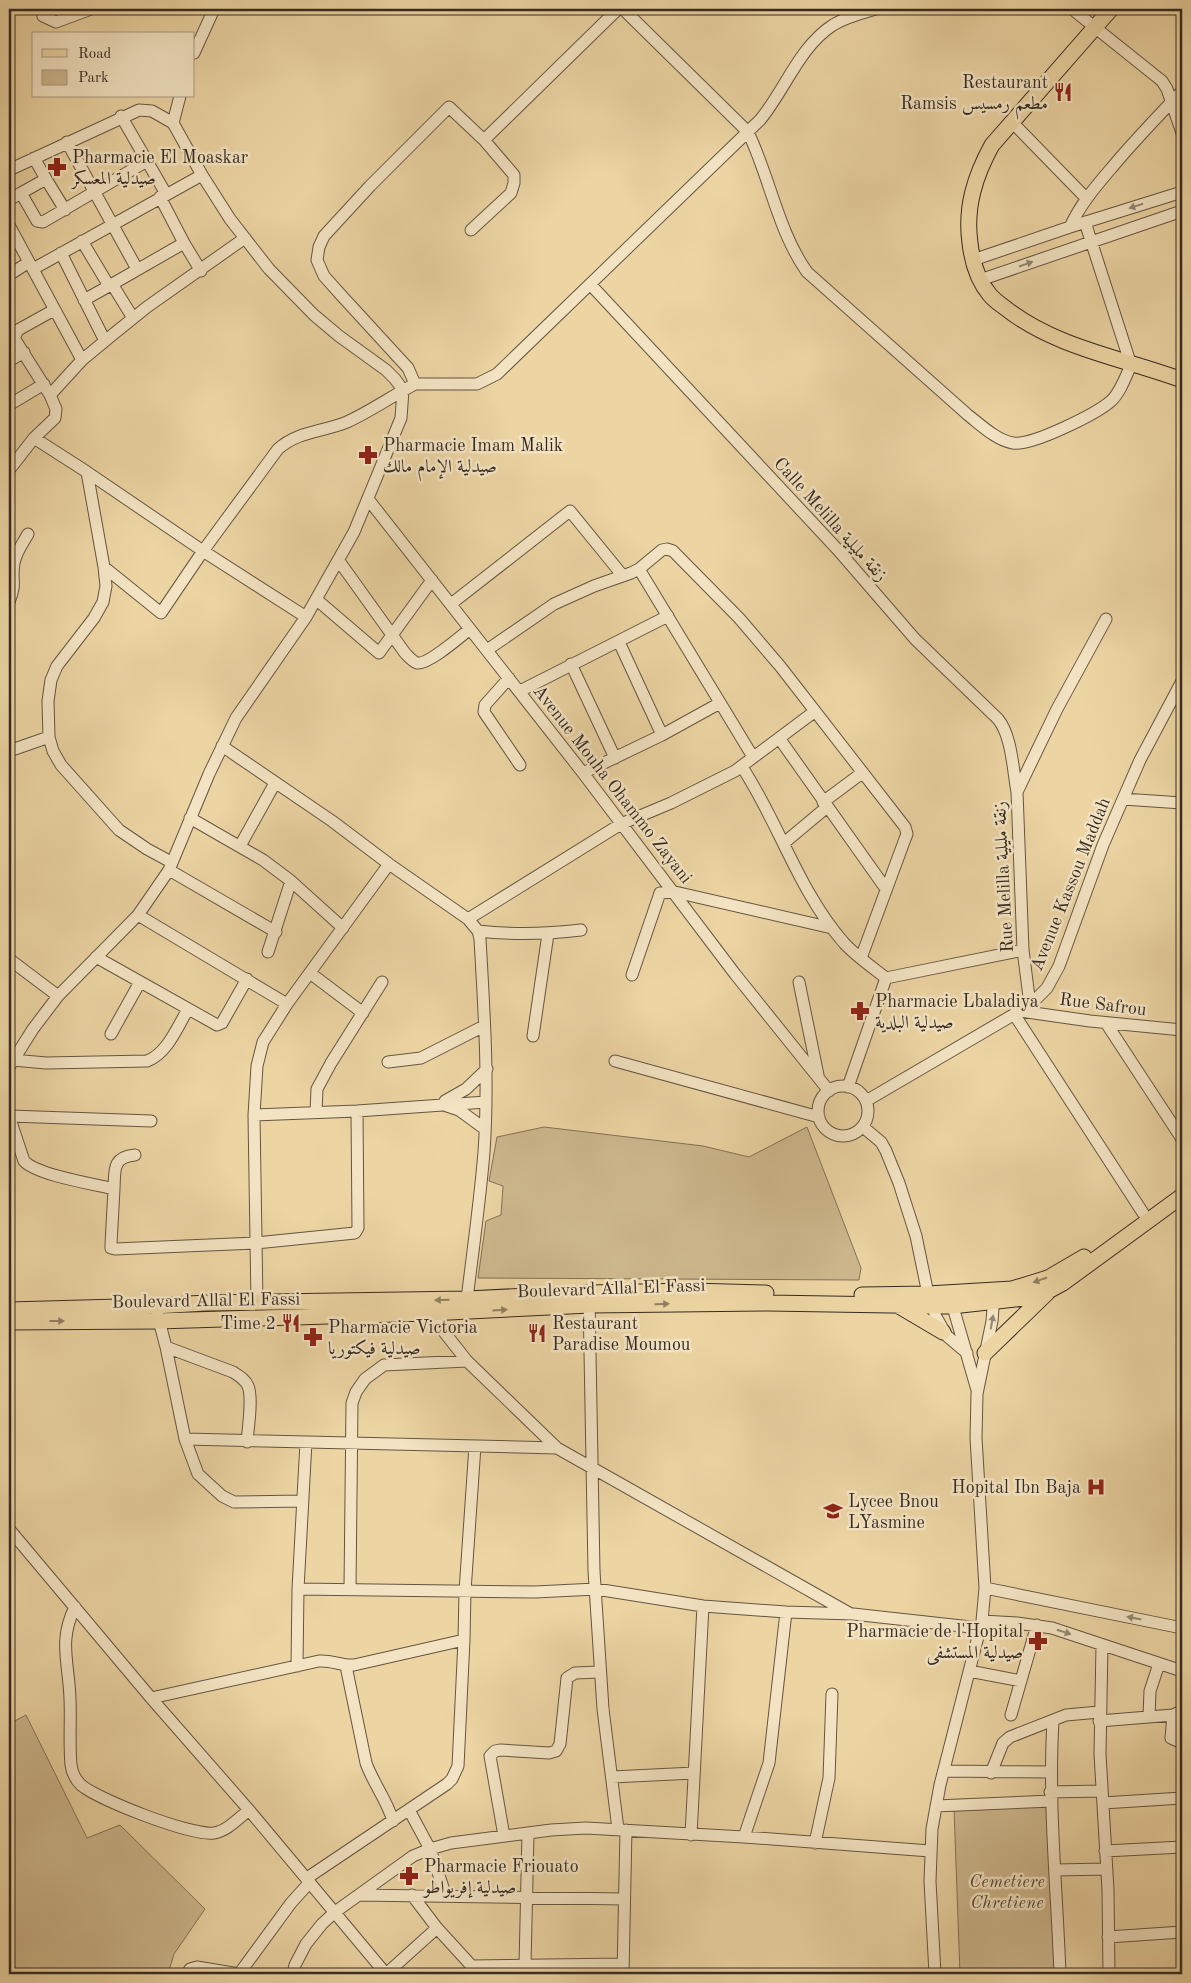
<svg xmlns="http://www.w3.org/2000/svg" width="1191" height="1983" viewBox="0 0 1191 1983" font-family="'Old Standard TT',Amiri,serif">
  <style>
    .green { fill: #cdb78d; stroke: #827158 }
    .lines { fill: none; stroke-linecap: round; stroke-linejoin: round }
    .minor-casing { stroke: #645542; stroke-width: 13 }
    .major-casing { stroke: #362b22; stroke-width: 17 }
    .minor { stroke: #f3e3c3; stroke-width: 11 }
    .major { stroke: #ecd4a3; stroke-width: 15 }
    .oneway { fill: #948772 }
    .oneway2 { fill: #918062 }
    .labels { text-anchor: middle; stroke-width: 5; stroke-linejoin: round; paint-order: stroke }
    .poi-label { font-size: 18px; fill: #362b22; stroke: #f3e3c3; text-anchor: start }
    .street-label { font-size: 18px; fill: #362b22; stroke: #f3e3c3 }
    .park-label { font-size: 18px; font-style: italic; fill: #544737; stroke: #f3e3c3 }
  </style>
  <rect width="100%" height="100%" fill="#ecd4a3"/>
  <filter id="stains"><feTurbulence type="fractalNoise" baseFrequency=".004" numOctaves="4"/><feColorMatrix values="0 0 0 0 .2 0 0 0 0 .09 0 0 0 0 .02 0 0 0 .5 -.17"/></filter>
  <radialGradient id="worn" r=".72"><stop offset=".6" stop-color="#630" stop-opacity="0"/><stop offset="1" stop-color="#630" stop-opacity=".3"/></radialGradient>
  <path class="green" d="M544,1127L703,1146L749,1157L807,1127L861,1268L859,1280L478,1278L486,1221L501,1215L503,1186L489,1181L497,1137Z
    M26,1715L87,1838L120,1825L205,1909L174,1954L168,1974H9V1724Z
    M1054,1804L1061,1974H960L954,1809Z"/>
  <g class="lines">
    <g class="minor-casing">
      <path id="minor" d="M44,9L43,16L56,22L91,9
        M623,9L748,132C770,178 778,231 807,272L968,415C981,425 996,440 1013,443C1032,446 1096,414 1111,401C1120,393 1126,376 1131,365L1085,222
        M1072,9L1162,81L1167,89L1182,133
        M194,53L214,9
        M121,116L166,194
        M1012,122L1086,198
        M173,123L180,96
        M484,140L618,9
        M67,142L137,269
        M34,158L46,179
        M9,170L139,110L152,111L173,123
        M21,193L46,179L65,210
        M160,197L184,243L201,271
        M9,200L21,193L37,221L43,222L147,161
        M9,225L82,360
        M1070,227C1081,203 1097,185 1114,165C1136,139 1159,115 1182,91
        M82,241L109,286L184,243
        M61,253L105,341
        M973,260L1070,227L1182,192
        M33,269L202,175
        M9,275L29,262
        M980,280L1182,211
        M112,284L133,318
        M590,284L838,550L915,639L998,719C1012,736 1013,771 1017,792
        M84,300L109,286
        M9,361L24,352
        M415,384H477L497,374L760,120C785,90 799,47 833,25C846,17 862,13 876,9
        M50,395L14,338L18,330L54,310
        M9,405L44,384
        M34,438L87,472L203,551L306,617
        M9,470L34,438L55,418L56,409L50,395L82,360L111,336L147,307L245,238
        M87,472L104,567L106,586L103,602L94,618L57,666L51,680L48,701L49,737L53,751L61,765L119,830L147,849L171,862
        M368,499L583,773L735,974L829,1091
        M339,561L405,653C409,657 412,661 417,663C428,665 461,636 470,629
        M104,567L161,613L203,551L278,449C298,431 323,432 347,422C371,411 392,396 415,384L408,368L341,295L324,276L317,260L319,247L324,236L370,186L449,107L484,140L514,175V183L511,193L471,230
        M639,569L753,757
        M317,600L379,653L432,580
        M9,602C17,583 11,580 14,563C16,552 23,543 28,534
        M451,604L570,511L623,576
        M619,642L662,735
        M487,650L554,604L594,586L631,573L639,569L662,550L667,549L673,551L739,618L780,666L905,827L907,834L905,839L861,958
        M571,664L615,758
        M509,678L485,705L484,712L520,765
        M520,691L668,616
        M779,738L886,889
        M222,746L332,821L389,864L468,919L478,931L480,939C484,1010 489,1081 484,1152C480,1201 473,1250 467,1299
        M9,751L49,737
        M742,767C779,823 799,892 844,943C856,956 872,967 886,978L1023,950
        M583,773L662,735L720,703
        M1123,799L1182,803
        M823,802L862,773
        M190,818L263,860L291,881L343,928
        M784,843L827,807
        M240,846L275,783
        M389,864L287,1004L263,1042L257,1066L254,1115L357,1111L486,1102
        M169,870L276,932
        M138,915L287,1004
        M468,919L621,824L671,803L735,771L814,712
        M478,931C513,935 547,934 581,930
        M268,952L291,881
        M96,957L217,1025L222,1023L247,979
        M9,959L58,996
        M310,973L363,1013
        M632,975L660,893L675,892L832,928
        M799,982L818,1075
        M1030,1005L1023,950L1017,792L1057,709L1106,619
        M1020,1011L1090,1021L1182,1030
        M1014,1014L1143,1213
        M1106,1023L1182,1139
        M111,1034L140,982
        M533,1036L548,934
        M13,1060L46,1063L147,1061C167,1054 178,1026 188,1009
        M615,1061L819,1117
        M388,1062L421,1058L484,1026
        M9,1067L33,1029L58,996L138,915L169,870L209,774L236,718L306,617L354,532L401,418L403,390L395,379L386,370L339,336L314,315L269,269L230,219L202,175L173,123
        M818 1111a25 25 0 1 1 50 0a25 25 0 1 1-50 0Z
        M848,1087L886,978
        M445,1101L466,1089L487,1069
        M866,1101L1030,1005L1047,988L1059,966L1103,845L1123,799L1140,760L1182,681
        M447,1106L459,1110L485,1129
        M316,1112L317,1089L331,1063L382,982
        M254,1115L257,1303
        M9,1116L24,1161C37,1175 93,1184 114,1189L111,1244V1248L115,1249L256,1243L355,1233L358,1228L357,1111
        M10,1116L151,1121
        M863,1127L881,1142L886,1151L899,1183L916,1236L928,1294L936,1317L947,1336L967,1353
        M114,1189C115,1170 112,1157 135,1155
        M589,1297L594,1571L603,1709L618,1829
        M951,1300L977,1390
        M426,1309L467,1361L557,1448L849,1613
        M157,1313L166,1347L185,1439L198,1474L222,1496L234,1502L302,1501
        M166,1347L233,1372C239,1376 245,1379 248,1386C253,1398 248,1428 247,1442
        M185,1439L557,1448
        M9,1529L151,1698L249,1810L386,1974
        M985,1588L1182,1628
        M298,1589L535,1592L596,1589L703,1606L786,1612L853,1614L980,1628
        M350,1589L352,1403L356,1392L365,1379L384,1365L467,1361
        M75,1607C58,1641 69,1663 70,1699C71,1721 69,1743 71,1765C72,1773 75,1779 81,1785C99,1800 191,1836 214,1833C227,1831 239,1818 249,1810
        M982,1621L1017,1623L1052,1628L1182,1671
        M1102,1645L1100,1754L1108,1890L1109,1974
        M297,1666L298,1589L306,1442
        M346,1666L366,1763C373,1783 387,1800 393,1821
        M969,1671L1021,1681
        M151,1698L319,1661C332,1660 342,1666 354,1665L464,1640
        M1011,1715L1037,1625
        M1173,1715L1171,1738L1182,1743
        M1149,1717L1150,1691L1159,1664
        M1053,1721C1048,1805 1057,1890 1060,1974
        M1099,1721L1173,1715L1182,1711
        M944,1771L1050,1772
        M991,1773L1003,1743L1010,1737L1066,1715L1099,1712
        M612,1777L694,1773
        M1050,1792L1102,1791
        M1103,1803L1182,1798
        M936,1806L1052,1801
        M409,1810L430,1849L446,1896
        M691,1835L703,1606
        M504,1836L490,1756L495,1751L500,1750L549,1753L556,1751L560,1744L567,1678L575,1673L600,1672
        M744,1837L769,1763L786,1612
        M815,1843L829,1778L832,1694
        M1105,1851L1182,1847
        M1056,1870L1106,1869
        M307,1878L447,1784L452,1779L458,1766L464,1640L465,1591L475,1446
        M359,1895L624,1899
        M412,1895L437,1928L479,1974
        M1108,1937L1182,1932
        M525,1965L528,1833
        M471,1966L623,1964
        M187,1974L190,1969L197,1967L239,1974
        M239,1974L291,1903L310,1882
        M293,1974L295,1965L306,1944L322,1924L335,1912L413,1856L430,1849L451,1843L551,1830L586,1828L744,1837L930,1851
        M386,1974L437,1928
        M623,1974L626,1830
        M935,1974L930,1881L932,1829L940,1785L982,1621L985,1588L976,1438L977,1394L992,1321L994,1295"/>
    </g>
    <g class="major-casing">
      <path id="major" d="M1111,9L992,145C975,176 965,207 970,243C972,261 978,281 990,295C994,300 1000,304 1004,307C1055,348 1123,358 1182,380
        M862,1295L928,1294L1012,1289L1048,1278L1084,1257
        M899,1306L943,1332
        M9,1310L155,1306L206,1303L467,1299L589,1293L691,1291L766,1293
        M9,1322L158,1321L429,1313L590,1305L768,1303L952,1306L1025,1298L1050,1290L1063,1283L1182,1196
        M985,1353L1047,1293"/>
    </g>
    <use href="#minor" class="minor"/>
    <use href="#major" class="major"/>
  </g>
  <defs><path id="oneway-solid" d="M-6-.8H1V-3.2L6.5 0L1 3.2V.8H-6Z" transform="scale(1.25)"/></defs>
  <g class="oneway">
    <use href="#oneway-solid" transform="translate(1136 206) rotate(163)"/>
    <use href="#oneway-solid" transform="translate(1026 264) rotate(-19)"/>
    <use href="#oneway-solid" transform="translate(992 1322) rotate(-80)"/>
    <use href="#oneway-solid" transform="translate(1134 1618) rotate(-169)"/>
    <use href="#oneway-solid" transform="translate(1064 1632) rotate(18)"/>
  </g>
  <g class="oneway2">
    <use href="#oneway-solid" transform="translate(1040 1280) rotate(161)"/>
    <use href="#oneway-solid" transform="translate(442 1300) rotate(179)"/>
    <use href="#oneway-solid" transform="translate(662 1304) rotate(-1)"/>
    <use href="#oneway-solid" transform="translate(500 1310) rotate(-3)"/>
    <use href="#oneway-solid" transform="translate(57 1321)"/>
  </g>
  <defs>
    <g id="restaurant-bare" transform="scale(1.5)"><path d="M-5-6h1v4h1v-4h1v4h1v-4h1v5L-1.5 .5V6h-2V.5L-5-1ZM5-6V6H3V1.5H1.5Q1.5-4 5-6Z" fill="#8f2418" stroke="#f3e3c3" stroke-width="2.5" paint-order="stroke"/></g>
    <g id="pharmacy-bare" transform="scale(1.5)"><path d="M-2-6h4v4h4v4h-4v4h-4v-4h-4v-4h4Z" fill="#8f2418" stroke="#f3e3c3" stroke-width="2.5" paint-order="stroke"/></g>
    <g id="hospital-bare" transform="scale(1.5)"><path d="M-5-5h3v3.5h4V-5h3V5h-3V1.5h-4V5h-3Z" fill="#8f2418" stroke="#f3e3c3" stroke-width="2.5" paint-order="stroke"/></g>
    <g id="school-bare" transform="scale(1.5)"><path d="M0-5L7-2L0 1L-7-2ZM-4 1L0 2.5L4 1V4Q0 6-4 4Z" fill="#8f2418" stroke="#f3e3c3" stroke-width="2.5" paint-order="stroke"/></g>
  </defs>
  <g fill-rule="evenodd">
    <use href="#restaurant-bare" x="1063" y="92"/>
    <use href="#pharmacy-bare" x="57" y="167"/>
    <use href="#pharmacy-bare" x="368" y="455"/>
    <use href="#pharmacy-bare" x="860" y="1011"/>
    <use href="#restaurant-bare" x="291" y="1323"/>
    <use href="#restaurant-bare" x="537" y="1333"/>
    <use href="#pharmacy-bare" x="313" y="1337"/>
    <use href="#hospital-bare" x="1096" y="1487"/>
    <use href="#school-bare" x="833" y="1511"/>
    <use href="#pharmacy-bare" x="1038" y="1641"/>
    <use href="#pharmacy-bare" x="409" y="1876"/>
  </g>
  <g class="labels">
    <g class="poi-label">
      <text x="1048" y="88" text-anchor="end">Restaurant<tspan x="1048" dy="21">Ramsis مطعم رمسيس</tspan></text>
      <text x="72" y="163">Pharmacie El Moaskar<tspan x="72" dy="21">صيدلية المعسكر</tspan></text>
      <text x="383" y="451">Pharmacie Imam Malik<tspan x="383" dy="21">صيدلية الإمام مالك</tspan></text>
      <text x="875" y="1007">Pharmacie Lbaladiya<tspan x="875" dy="21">صيدلية البلدية</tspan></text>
      <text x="276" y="1329" text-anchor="end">Time 2</text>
      <text x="552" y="1329">Restaurant<tspan x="552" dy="21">Paradise Moumou</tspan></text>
      <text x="328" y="1333">Pharmacie Victoria<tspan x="328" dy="21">صيدلية فيكتوريا</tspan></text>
      <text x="1081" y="1493" text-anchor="end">Hopital Ibn Baja</text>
      <text x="848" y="1507">Lycee Bnou<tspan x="848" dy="21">LYasmine</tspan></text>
      <text x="1023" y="1637" text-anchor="end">Pharmacie de l'Hopital<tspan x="1023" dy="21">صيدلية المستشفى</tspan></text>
      <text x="424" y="1872">Pharmacie Friouato<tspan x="424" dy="21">صيدلية إفريواطو</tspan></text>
    </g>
    <g class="street-label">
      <text transform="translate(831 519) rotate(48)" y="6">Calle Melilla زنقة مليلية</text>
      <text transform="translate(613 784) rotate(52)" y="6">Avenue Mouha Ohammo Zayani</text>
      <text transform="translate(1003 877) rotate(-93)" y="6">Rue Melilla زنقة مليلية</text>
      <text transform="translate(1070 884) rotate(-68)" y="6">Avenue Kassou Maddah</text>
      <text transform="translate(1103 1004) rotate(7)" y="6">Rue Safrou</text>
      <text transform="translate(611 1288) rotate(-2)" y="6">Boulevard Allal El Fassi</text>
      <text transform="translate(206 1300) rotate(-1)" y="6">Boulevard Allal El Fassi</text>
    </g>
    <g class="park-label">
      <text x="1007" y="1887">Cemetiere<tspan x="1007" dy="21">Chretiene</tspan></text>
    </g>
  </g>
  <rect width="1191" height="1983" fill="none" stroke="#ecd4a3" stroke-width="30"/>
  <rect x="10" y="10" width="1171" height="1963" fill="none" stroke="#362b22" stroke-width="2.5"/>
  <rect x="15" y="15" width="1161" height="1953" fill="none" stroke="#362b22"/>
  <rect x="32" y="32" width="162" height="65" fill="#f3e3c3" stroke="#a79983"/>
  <rect x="42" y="49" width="25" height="8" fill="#ecd4a3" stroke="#a79983"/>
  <text x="78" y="58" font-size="15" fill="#362b22">Road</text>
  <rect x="42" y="70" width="25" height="15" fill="#cdb78d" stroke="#a79983"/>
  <text x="78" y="82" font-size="15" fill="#362b22">Park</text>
  <rect width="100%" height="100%" filter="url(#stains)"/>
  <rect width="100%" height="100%" fill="url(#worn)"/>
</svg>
